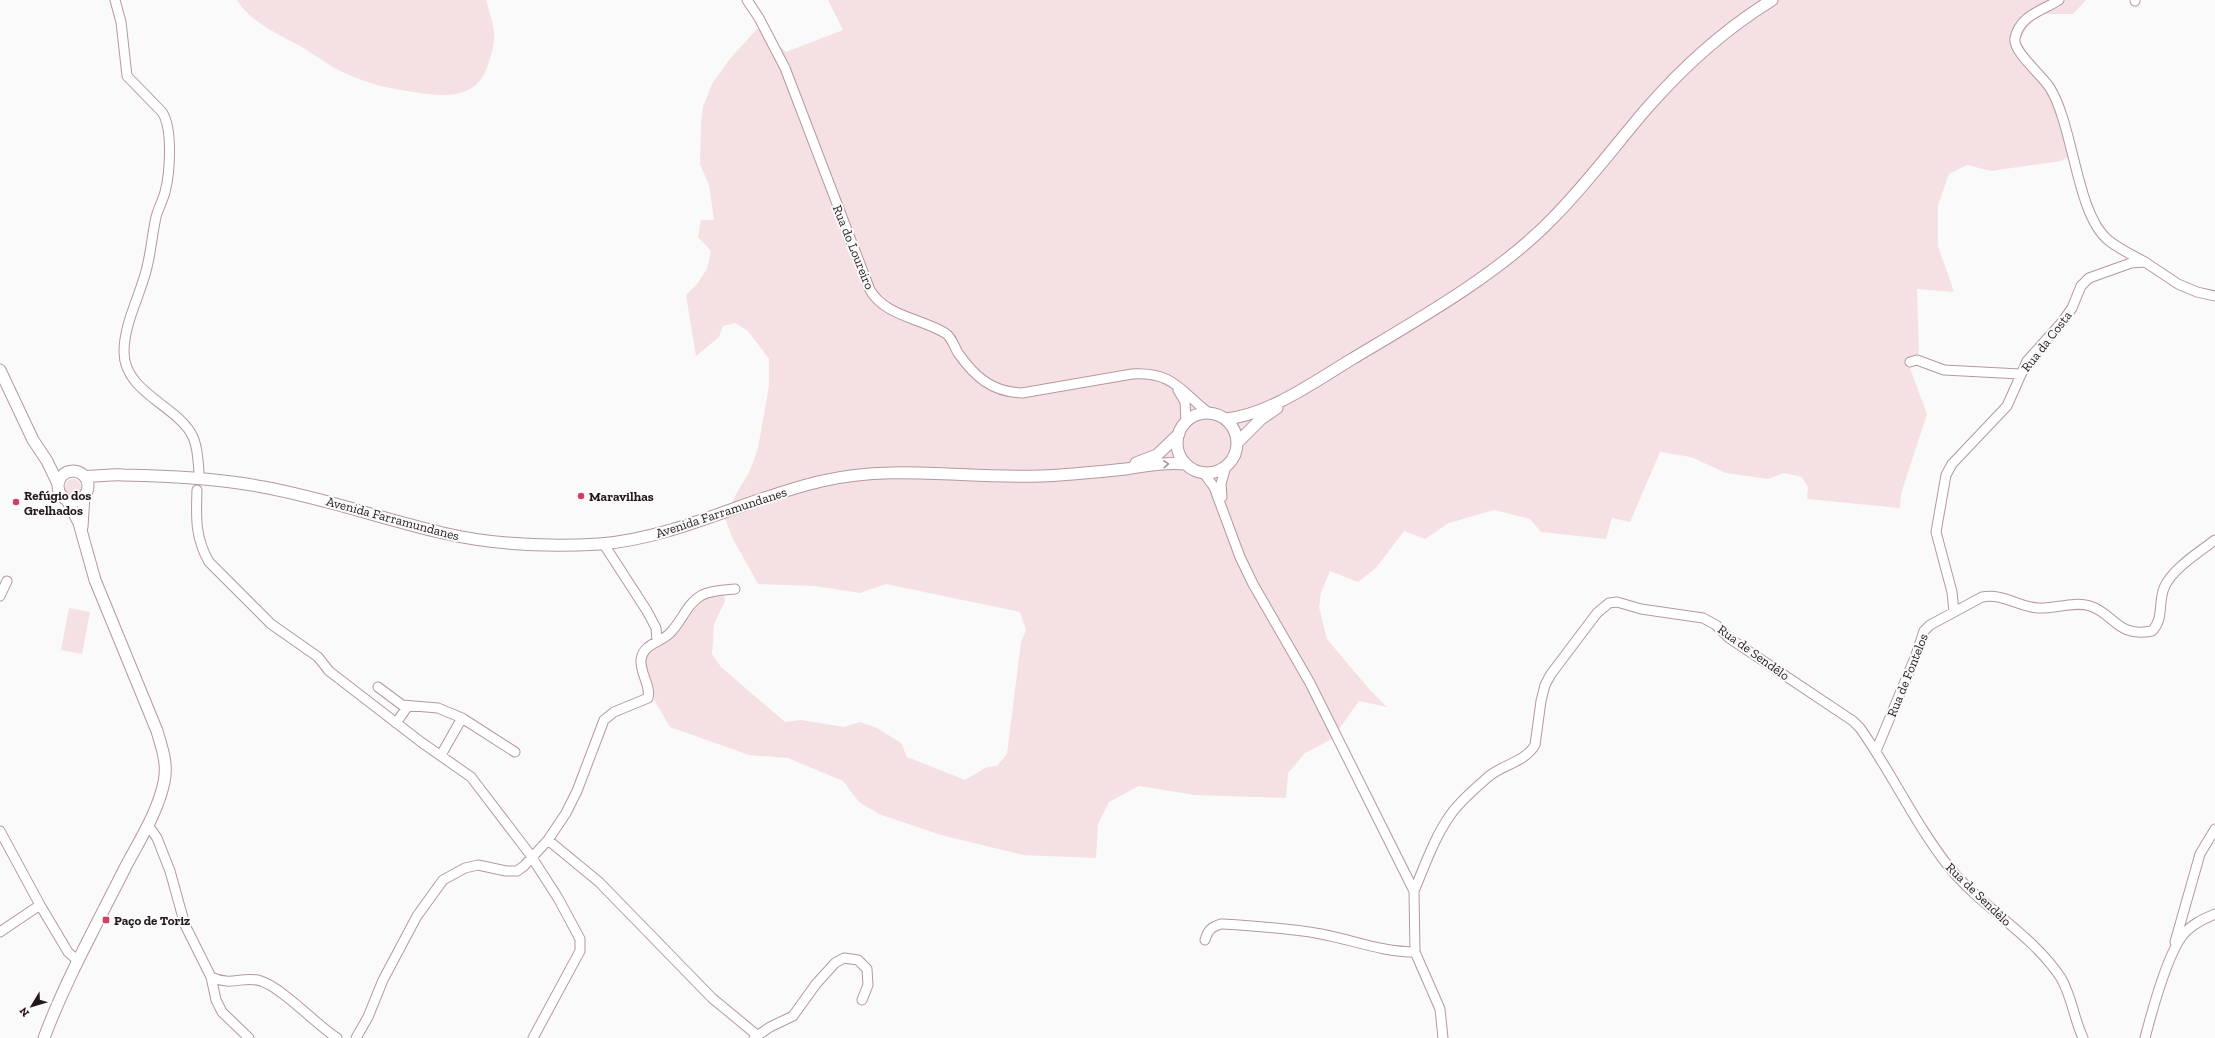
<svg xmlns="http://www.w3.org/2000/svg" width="2215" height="1038" viewBox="0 0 2215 1038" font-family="'Zilla Slab',serif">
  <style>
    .green { fill: #f5e0e3 }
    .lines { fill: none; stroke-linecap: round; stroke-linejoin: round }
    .minor-casing { stroke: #b5989c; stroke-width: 11 }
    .major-casing { stroke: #b5989c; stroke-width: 13 }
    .minor { stroke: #fff; stroke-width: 9 }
    .major { stroke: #fff; stroke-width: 11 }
    .oneway { stroke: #9c9798 }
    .poi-dot { fill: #cf4067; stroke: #fafafa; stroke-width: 1.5 }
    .labels { text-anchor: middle; stroke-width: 4; stroke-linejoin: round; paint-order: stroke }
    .street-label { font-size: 13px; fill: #23181a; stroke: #fafafa }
    .poi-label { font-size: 13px; font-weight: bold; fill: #23181a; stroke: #fafafa; text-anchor: start }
  </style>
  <rect width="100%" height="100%" fill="#fafafa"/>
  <path class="green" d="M237,0H486C489,12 494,23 494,36C494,46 491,56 488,65C477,100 444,97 414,92C391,89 368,84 347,74C330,67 316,55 300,46C279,35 249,21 237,0Z
    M828,0H2086L2073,14H2039L2026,29L2020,40L2029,59L2056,87L2060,118L2075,153L2061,161L1991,171L1967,165L1949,174L1938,205V246L1954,292L1917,289L1919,353L1908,363L1927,414L1901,494L1900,508L1807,499L1808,487L1802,477L1784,473L1768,479L1726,473L1691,457L1660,452L1630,522L1612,518L1606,539L1541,532L1530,519L1494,510L1449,523L1425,539L1404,531L1376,568L1358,582L1330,571L1321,593L1319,607L1327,639L1370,690L1387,707L1359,701L1332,739L1305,753L1288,773L1286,798L1195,795L1139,786L1109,802L1098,824L1096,858L1023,855L941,835L879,814L859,802L843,781L788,758L749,755L670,727L654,700V688L647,674L645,663L647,653L702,597L718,593L724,595L725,601L714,624L712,654L721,667L785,722L801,720L844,727L860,722L877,728L901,743L907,757L965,780L987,767L997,766L1007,754L1021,642L1026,630L1020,612L886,584L860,593L815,586L758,584L732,537L725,518L736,494L749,473L758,448L769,386V359L748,331L735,323L723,326L719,337L696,356L686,295L697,284L707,269L711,251L698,237L701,220H714L709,185L700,164L701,124L703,107L712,84L729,60L757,29L760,27L786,52L843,30Z
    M65 487a8 8 0 1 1 16 0a8 8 0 1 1-16 0Z
    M69,608L90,612L82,654L61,650Z"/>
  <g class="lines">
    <g class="minor-casing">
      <path id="minor" d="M115,0L121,22L127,76L162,112C173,128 170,173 165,192C163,200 158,209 156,217C152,235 151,253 146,271C139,298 124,324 124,352C124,393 179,406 193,437C198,448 198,461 199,472
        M747,0L759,18L785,68L870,290C885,316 920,318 945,333C951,336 954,346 958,353C975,377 992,392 1022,393L1132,374C1174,372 1179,390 1209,413
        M2059,0C2042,11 2020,15 2015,38C2012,51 2042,75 2050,88C2074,127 2076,213 2108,240C2119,249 2132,255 2145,262
        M2135,1V0
        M1910,362L1917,360L1944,370L2020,374
        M1178,390L1185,402L1186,422
        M1203,472L1214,487L1240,557L1253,584L1310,683L1414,891L1415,952L1440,1009L1443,1038
        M197,490C196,518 195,537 209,562L271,624L318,657L329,671L421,742L471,777L529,853L558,898L580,939V951L533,1038
        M1222,497L1221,484L1226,466
        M603,543L647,611L656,628L657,641
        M0,596L7,581
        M1954,612L1952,592L1936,532L1946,475L1952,464L2007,406L2027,361L2063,321L2072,308L2081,286L2089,278L2131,263L2145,262L2178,284L2197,292L2215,296
        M378,687L402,705L438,708L462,718L515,752
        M396,723L408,706
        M1876,751L1916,655L1924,631L1930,625L1982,597C2004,593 2018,607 2038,608C2055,609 2073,601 2090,606C2115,614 2117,638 2152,631C2164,619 2158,603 2164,588C2171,570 2199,552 2215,540
        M441,755L462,718
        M148,825L157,838L170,871L185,925L211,977L216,1000L222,1012L249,1038
        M0,831L40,905L68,952L78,961
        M548,840L599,882L712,998L758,1036
        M1414,891C1425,865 1435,836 1451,814C1461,800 1476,788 1488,777C1503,764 1524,763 1535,745L1541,701L1545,685L1551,674L1597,613L1609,603L1617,602L1641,609L1703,618L1716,625L1729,638L1853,721L1860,728C1892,773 1915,824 1949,867C1982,908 2032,934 2061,978C2072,997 2074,1019 2083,1038
        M0,932L40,905
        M1205,940C1208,930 1211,927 1221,924C1254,926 1288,928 1321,934C1353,940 1382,952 1415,952
        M2175,942L2200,854L2215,829
        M211,977C232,987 243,975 261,981C284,989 315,1024 337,1038
        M356,1038L368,1017L383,980L417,916L443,880L465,868L478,865L506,871H517L524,866L548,840L566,813L577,791L604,720L614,712L648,698C651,685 640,674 641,660C643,644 659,643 669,634C681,623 687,603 702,595C712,590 724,590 735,589
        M754,1038L770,1027L793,1016L816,984L835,963L844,958L858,960L867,969L868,985L862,1000
        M2145,1038C2152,1011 2166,958 2182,936C2190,925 2203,919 2215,914"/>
    </g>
    <g class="major-casing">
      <path id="major" d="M0,370L33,440L47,461L58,484
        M1177 443a30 30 0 1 1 60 0a30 30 0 1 1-60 0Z
        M1226,419C1270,414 1314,382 1352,359C1417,320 1499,274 1552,219C1587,184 1616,144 1648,107C1684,66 1725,29 1772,0
        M1237,443L1261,419L1277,408
        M1136,463L1157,455L1179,434
        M58 486a15 15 0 1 1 30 0a15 15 0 1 1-30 0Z
        M84,476C97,477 110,474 123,475C169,476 217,478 263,487C324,498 382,519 443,533C494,545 547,547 600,544C677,538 747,498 822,481C894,464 967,479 1041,476C1069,475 1097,472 1125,469C1145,466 1166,462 1186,464
        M82,527L84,496
        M44,1038C66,979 97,924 125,868C139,841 158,812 164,782C168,764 162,748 157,731L95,580L79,523L67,500"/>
    </g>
    <use href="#minor" class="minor"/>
    <use href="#major" class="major"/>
  </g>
  <defs><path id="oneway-chevron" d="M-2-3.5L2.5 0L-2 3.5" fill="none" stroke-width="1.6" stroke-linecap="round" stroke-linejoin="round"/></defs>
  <use class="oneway" href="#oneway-chevron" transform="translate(1166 464) rotate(-4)"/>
  <g class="poi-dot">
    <circle cx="581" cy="496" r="4"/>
    <circle cx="16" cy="502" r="4"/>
    <rect x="102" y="916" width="8" height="8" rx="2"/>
  </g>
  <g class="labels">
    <g class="street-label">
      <text transform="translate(854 247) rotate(68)" y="5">Rua do Loureiro</text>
      <text transform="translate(2046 341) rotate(-52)" y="5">Rua da Costa</text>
      <text transform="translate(721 512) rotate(-18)" y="5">Avenida Farramundanes</text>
      <text transform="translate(393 518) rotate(15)" y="5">Avenida Farramundanes</text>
      <text transform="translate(1754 652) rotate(36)" y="5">Rua de Sendêlo</text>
      <text transform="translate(1907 675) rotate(-68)" y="5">Rua de Fontelos</text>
      <text transform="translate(1979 894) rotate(44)" y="5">Rua de Sendêlo</text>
    </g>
    <g class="poi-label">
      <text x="24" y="500">Refúgio dos<tspan x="24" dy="15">Grelhados</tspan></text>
      <text x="589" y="501">Maravilhas</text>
      <text x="114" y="925">Paço de Toriz</text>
    </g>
  </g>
  <g transform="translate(32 1006) rotate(232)" stroke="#fafafa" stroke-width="3" paint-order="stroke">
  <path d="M0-3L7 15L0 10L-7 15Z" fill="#23181a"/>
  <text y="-6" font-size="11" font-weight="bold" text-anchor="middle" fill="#23181a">N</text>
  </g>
</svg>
